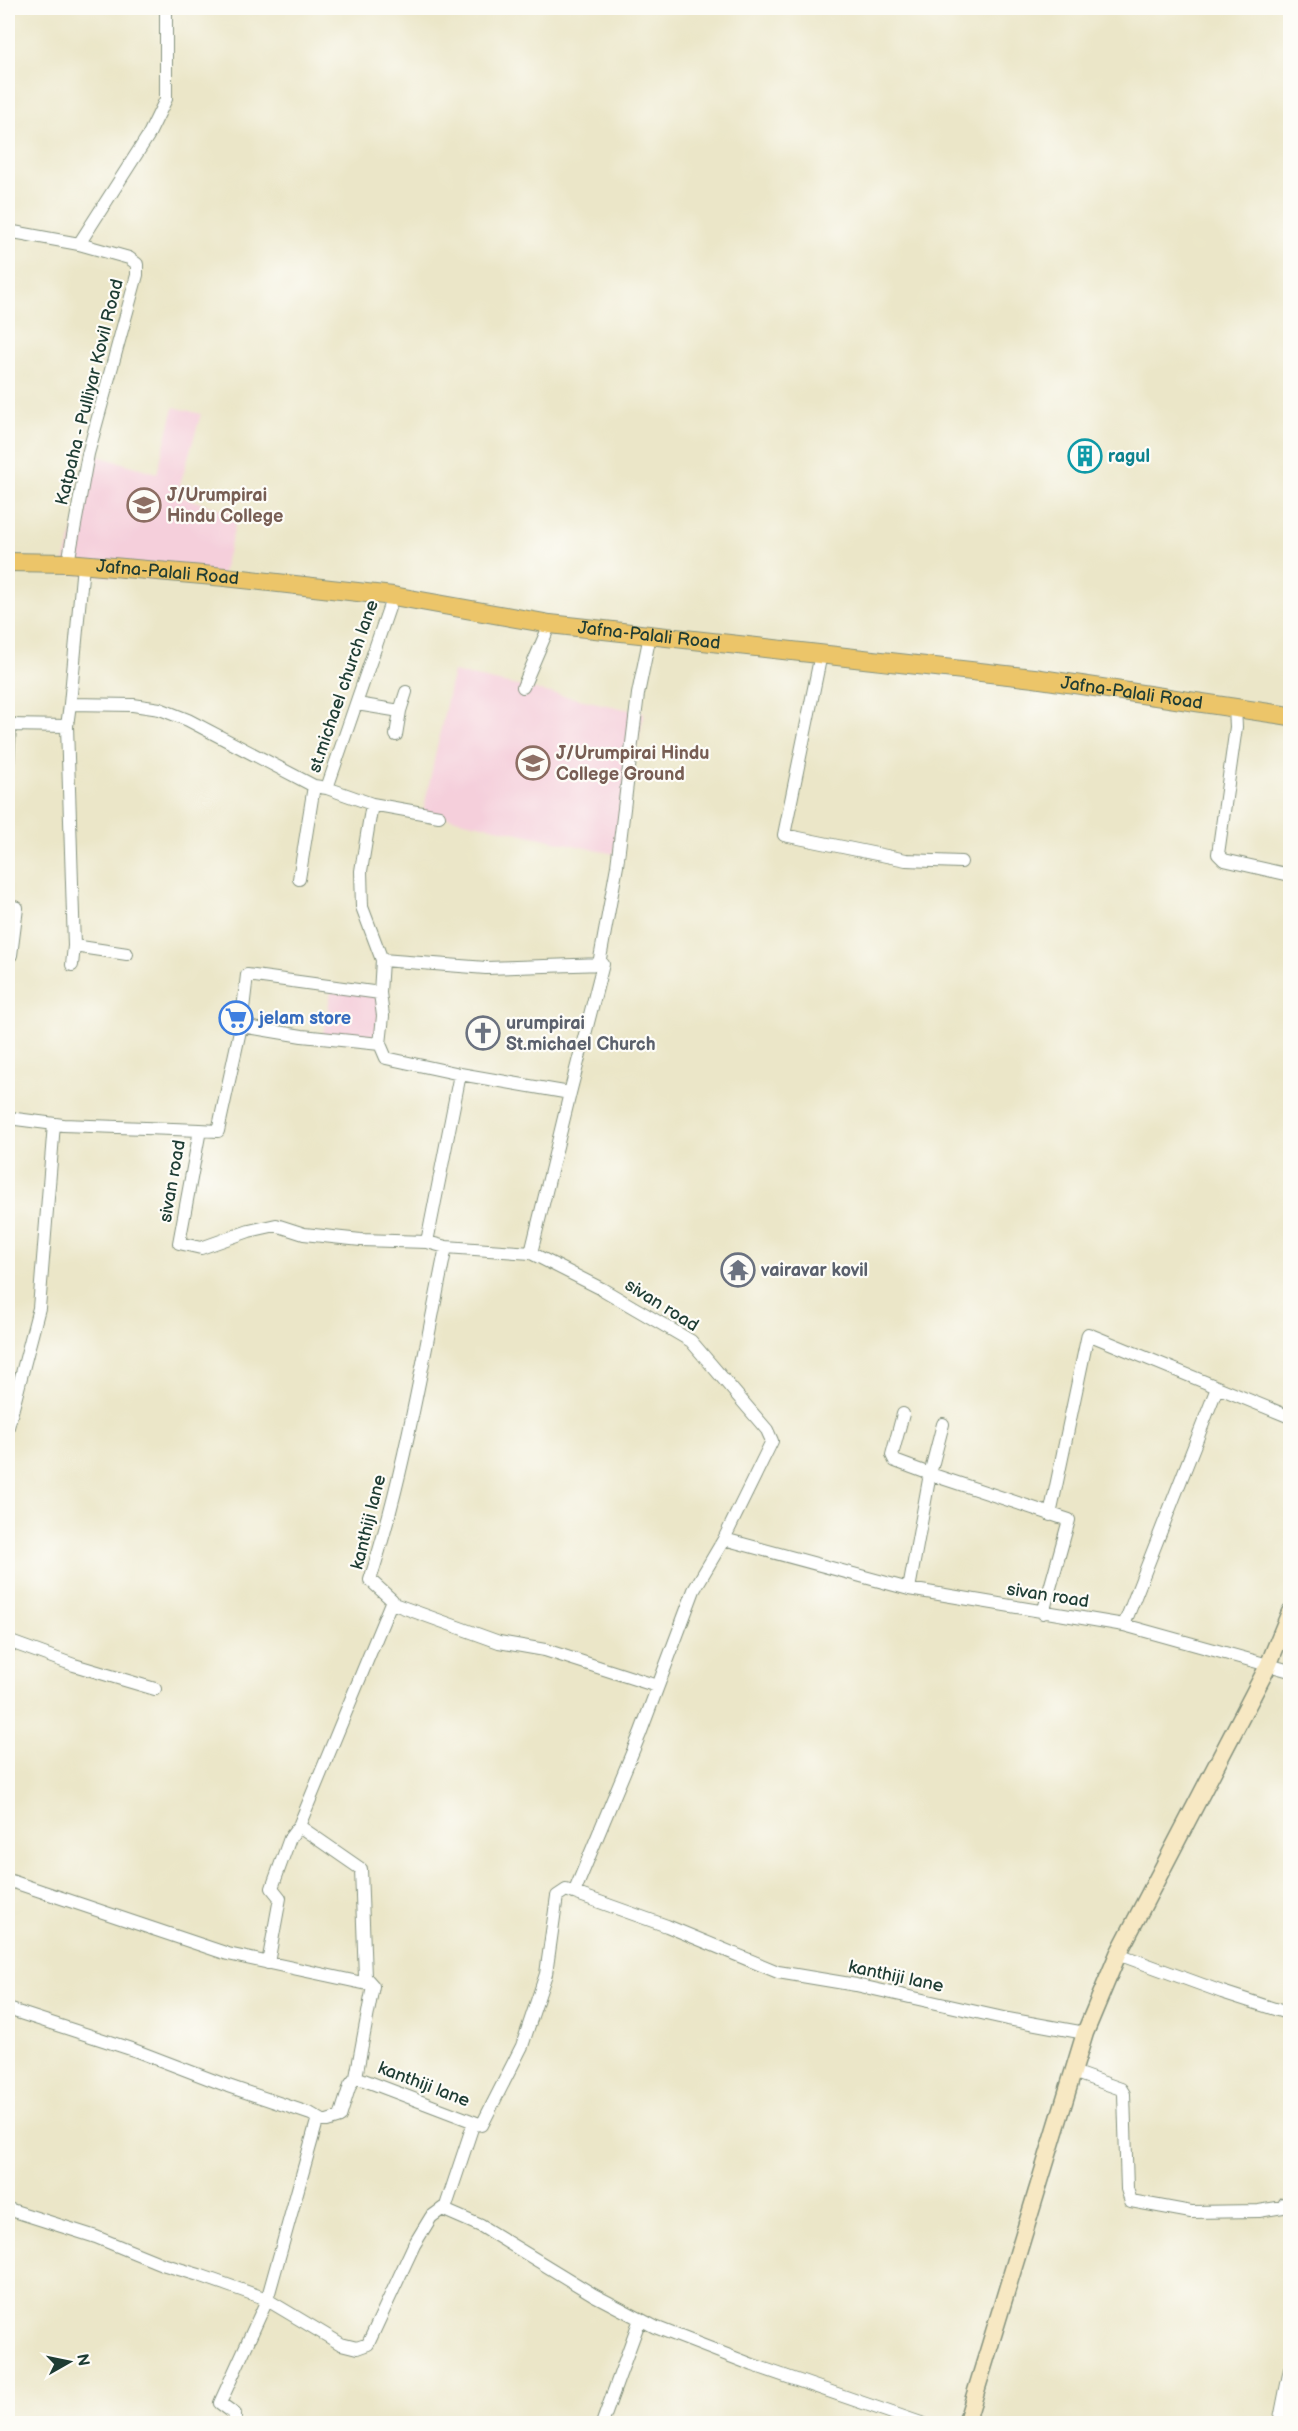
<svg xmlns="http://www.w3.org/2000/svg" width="1298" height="2431" viewBox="0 0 1298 2431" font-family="'Balsamiq Sans',sans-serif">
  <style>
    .built { fill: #f5cfdb }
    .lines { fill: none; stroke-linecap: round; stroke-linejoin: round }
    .street-casing { stroke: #85927e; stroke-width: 14 }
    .secondary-casing { stroke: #85927e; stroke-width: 19 }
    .primary-casing { stroke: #85927e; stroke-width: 20 }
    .street { stroke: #fff; stroke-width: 12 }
    .secondary { stroke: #f7e8c3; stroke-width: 16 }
    .primary { stroke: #ecc569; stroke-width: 18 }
    .labels { text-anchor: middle; stroke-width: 4.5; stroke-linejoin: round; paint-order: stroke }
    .street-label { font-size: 18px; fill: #1f3d34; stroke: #fdfcf7 }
    .culture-label { font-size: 18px; font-weight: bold; fill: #0d838f; stroke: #fdfcf7; text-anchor: start }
    .education-label { font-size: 18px; font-weight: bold; fill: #785e54; stroke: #fdfcf7; text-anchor: start }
    .shop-label { font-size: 18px; font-weight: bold; fill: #366cbe; stroke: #fdfcf7; text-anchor: start }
    .worship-label { font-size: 18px; font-weight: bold; fill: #5b616d; stroke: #fdfcf7; text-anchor: start }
  </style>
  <rect width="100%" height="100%" fill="#fdfcf7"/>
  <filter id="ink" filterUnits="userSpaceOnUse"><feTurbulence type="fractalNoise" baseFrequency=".0167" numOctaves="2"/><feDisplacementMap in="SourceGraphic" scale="12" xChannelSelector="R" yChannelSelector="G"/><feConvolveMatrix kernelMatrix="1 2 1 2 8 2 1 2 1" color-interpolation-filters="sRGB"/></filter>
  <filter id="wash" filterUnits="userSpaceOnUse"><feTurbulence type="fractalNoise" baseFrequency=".008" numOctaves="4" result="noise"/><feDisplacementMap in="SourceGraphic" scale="24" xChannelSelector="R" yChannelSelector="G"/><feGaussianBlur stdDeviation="1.35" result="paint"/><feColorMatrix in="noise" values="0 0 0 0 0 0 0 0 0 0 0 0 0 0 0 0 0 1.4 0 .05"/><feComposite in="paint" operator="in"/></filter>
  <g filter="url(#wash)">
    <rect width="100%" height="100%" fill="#ebe6c8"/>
    <path class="built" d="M174,407L201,414L177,495L238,515L220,583L61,573L95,455L157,473Z
      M453,672L644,713L614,854L423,812Z
      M332,987L380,993V1044L322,1038Z"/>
  </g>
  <g filter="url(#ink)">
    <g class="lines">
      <g class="street-casing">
        <path id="street" d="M8,231L79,244
          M68,563L88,454L137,275V264L129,258L79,244L148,136L166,99V8
          M83,565L70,704L133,705L160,709L188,720L314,786L327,788L393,596
          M821,654L784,835L906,860L961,862
          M523,687L550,624
          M70,704L67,726L74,946L127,954
          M357,704L400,711L396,735
          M1235,708L1236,727L1218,854L1224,860L1290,875
          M400,711L406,692
          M8,725L67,726
          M8,765L10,725
          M327,788L372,804L361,871L362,907L382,960L380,993L383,1016L380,1044L386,1058L460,1074L427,1242
          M372,804L439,816
          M299,879L314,786
          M8,905L17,908L11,955
          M382,960L486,968L603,964L570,1093L460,1074
          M599,964L617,866L638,694L650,635
          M72,965L74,946
          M241,1026L247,975L380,993
          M8,1118L63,1125L200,1130L179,1243L201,1248L249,1231L276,1225L304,1234L361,1240L427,1242L446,1247L531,1253L602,1289L691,1341L767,1430L772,1441L724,1539L909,1589L1124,1625L1290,1671
          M200,1130L218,1131L241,1026L302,1036L380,1044
          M446,1247C423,1358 405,1472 370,1580L392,1600L299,1826L361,1869L365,1977L373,1986L356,2077L482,2125L522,2046L546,1974L557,1896L566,1890L667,1926L778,1972L856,1985L1008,2019L1085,2033
          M531,1253L570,1093
          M903,1414L892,1455L895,1461L930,1474L943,1424
          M8,1427L39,1308L54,1124
          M1050,1515L1088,1334L1290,1417
          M909,1589L930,1474L1069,1520L1043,1613
          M391,1603L499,1642L545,1650L657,1686
          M1124,1625L1217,1388
          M8,1641L74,1665L155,1689
          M8,1880L228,1954L372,1985
          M574,1893L640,1734L694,1590L724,1539
          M1118,1954L1222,1992L1290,2014
          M268,1963L280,1898L272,1888L290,1838L299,1826
          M8,2009L134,2050L228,2086L311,2114L323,2121
          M1073,2072L1121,2089L1124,2094L1127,2189L1131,2201L1191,2212L1259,2211L1283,2207L1285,2203L1290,2205
          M8,2209L96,2237L162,2264L199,2275L264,2298L341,2344L357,2348L368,2344L414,2245L431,2217L446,2206L474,2122
          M442,2209L481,2226L594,2295L655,2327L753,2365L924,2424
          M235,2424V2414L220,2403L267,2300L317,2121H327L340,2117L350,2085L356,2077
          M602,2424L640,2319
          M1279,2424L1290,2369"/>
      </g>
      <g class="secondary-casing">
        <path id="secondary" d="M966,2424L1085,2033L1118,1954L1268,1666L1290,1612"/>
      </g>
      <g class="primary-casing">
        <g id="primary">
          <path id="s1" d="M8,562L68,563L225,577L393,596L550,624L1034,678L1290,716"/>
        </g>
      </g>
      <use href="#street" class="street"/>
      <use href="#secondary" class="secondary"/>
      <use href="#primary" class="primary"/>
    </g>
  </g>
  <defs>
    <g id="building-ring" transform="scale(1.725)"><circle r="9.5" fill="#fdfcf7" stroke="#0f9aa8" stroke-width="1.5"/><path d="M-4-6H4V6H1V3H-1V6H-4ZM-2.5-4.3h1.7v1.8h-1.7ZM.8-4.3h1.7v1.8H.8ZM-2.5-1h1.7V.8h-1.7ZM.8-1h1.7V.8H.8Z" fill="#0f9aa8"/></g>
    <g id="school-ring" transform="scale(1.725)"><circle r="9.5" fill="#fdfcf7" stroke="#8d6e63" stroke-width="1.5"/><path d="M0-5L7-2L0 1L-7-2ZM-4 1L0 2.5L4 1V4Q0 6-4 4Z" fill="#8d6e63"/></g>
    <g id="supermarket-ring" transform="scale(1.725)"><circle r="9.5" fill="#fdfcf7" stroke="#3f7fe0" stroke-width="1.5"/><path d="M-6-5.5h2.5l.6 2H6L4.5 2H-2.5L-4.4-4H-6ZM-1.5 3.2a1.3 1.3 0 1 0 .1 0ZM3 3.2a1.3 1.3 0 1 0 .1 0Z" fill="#3f7fe0"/></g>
    <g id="church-ring" transform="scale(1.725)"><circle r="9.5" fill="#fdfcf7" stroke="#6b7280" stroke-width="1.5"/><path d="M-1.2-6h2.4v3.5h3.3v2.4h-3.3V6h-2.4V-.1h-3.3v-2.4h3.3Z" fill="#6b7280"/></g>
    <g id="temple-ring" transform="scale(1.725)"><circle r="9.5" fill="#fdfcf7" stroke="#6b7280" stroke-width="1.5"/><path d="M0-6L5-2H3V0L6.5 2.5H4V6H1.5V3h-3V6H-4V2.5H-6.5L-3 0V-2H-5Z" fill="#6b7280"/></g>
  </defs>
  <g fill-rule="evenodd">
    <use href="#building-ring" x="1085" y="456"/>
    <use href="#school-ring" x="144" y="505"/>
    <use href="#school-ring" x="533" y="763"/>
    <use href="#supermarket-ring" x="236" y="1018"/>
    <use href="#church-ring" x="483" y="1033"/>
    <use href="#temple-ring" x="738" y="1270"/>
  </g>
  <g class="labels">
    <g class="street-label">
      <text transform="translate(89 392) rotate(-76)" y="6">Katpaha - Pulliyar Kovil Road</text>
      <text dy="6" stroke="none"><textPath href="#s1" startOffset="160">Jafna-Palali Road</textPath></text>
      <text dy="6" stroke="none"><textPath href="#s1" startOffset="646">Jafna-Palali Road</textPath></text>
      <text transform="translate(343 686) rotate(-71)" y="6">st.michael church lane</text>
      <text dy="6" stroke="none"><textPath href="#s1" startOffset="1132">Jafna-Palali Road</textPath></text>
      <text transform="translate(172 1181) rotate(-80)" y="6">sivan road</text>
      <text transform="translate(662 1305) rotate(32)" y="6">sivan road</text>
      <text transform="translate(368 1522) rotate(-76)" y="6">kanthiji lane</text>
      <text transform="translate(1048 1595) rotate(9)" y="6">sivan road</text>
      <text transform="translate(896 1976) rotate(12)" y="6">kanthiji lane</text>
      <text transform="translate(424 2084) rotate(21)" y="6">kanthiji lane</text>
    </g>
    <g class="culture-label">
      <text x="1108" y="462">ragul</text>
    </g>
    <g class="education-label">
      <text x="167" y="501">J/Urumpirai<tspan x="167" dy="21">Hindu College</tspan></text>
      <text x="556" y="759">J/Urumpirai Hindu<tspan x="556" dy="21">College Ground</tspan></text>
    </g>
    <g class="shop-label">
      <text x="259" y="1024">jelam store</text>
    </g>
    <g class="worship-label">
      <text x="506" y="1029">urumpirai<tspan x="506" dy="21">St.michael Church</tspan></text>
      <text x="761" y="1276">vairavar kovil</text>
    </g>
  </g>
  <rect width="1298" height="2431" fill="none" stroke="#fdfcf7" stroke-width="30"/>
  <g transform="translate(69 2362) rotate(81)" stroke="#fdfcf7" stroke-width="4.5" paint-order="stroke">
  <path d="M0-4.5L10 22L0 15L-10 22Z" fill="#1f3d34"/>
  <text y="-9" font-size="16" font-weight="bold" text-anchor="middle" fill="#1f3d34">N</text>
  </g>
</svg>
